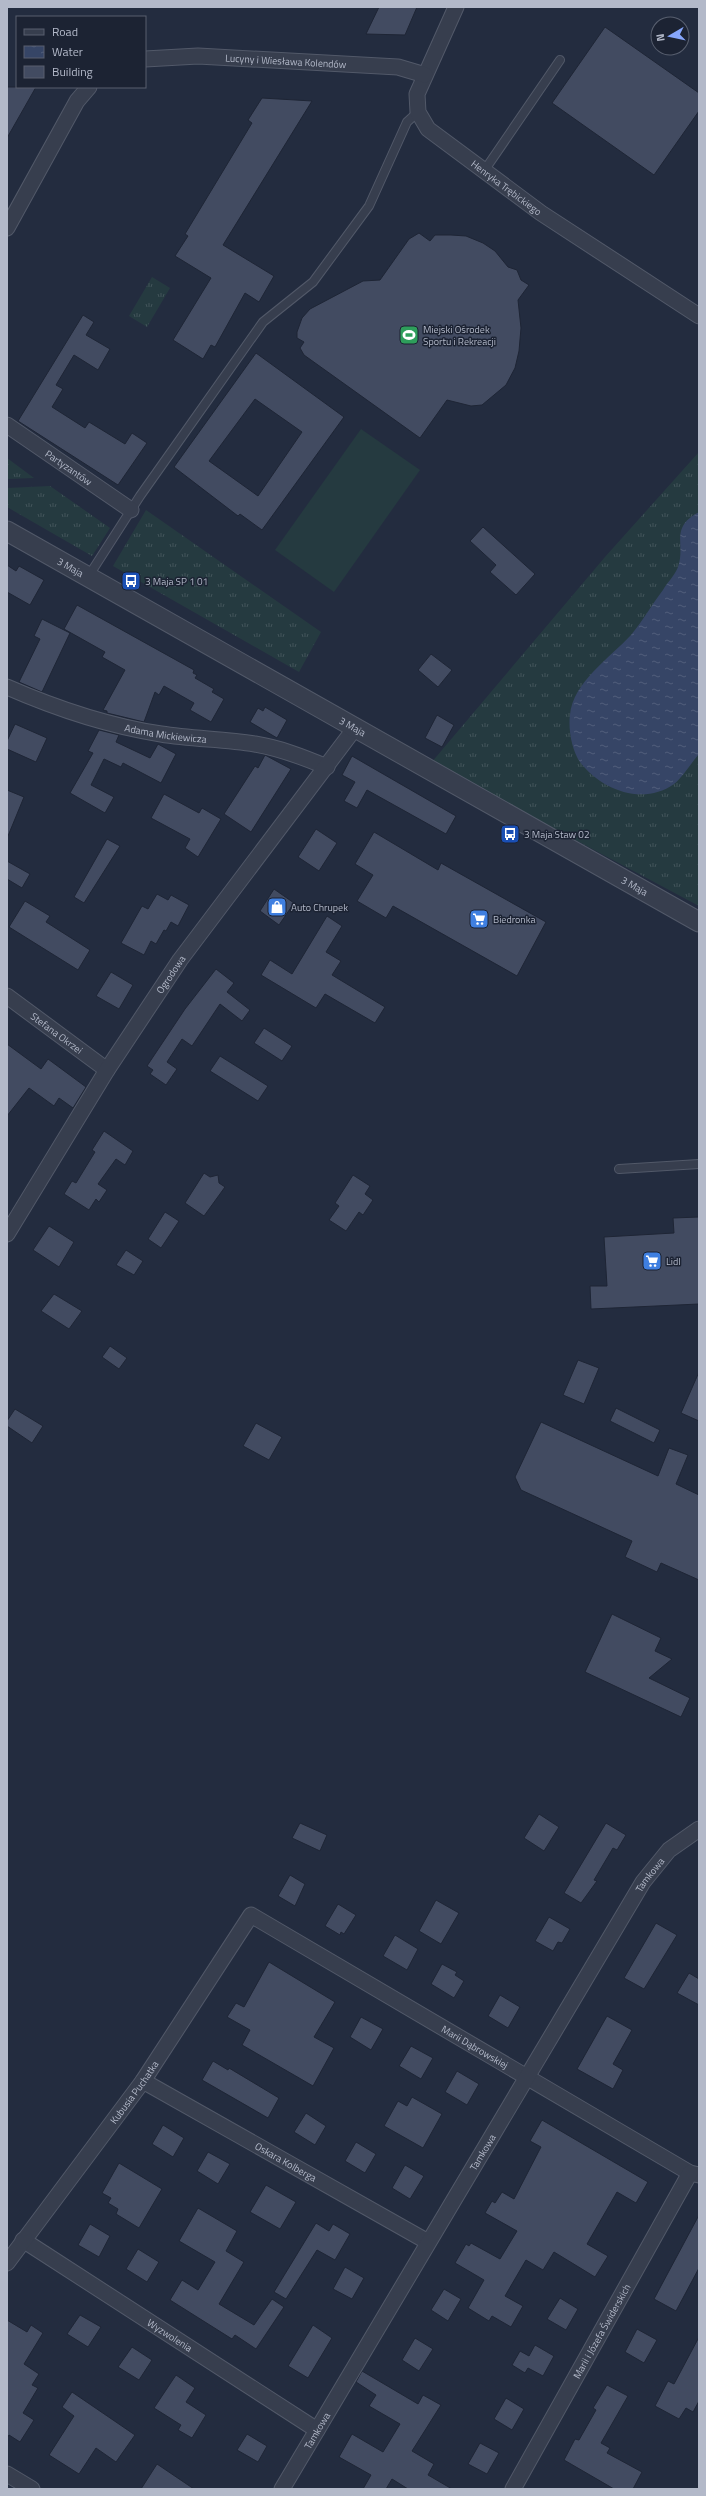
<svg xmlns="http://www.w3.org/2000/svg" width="706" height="2496" viewBox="0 0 706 2496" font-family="'Titillium Web',sans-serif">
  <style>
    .grass { fill: url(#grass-tufts) }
    .garden { fill: #253a40 }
    .water { fill: url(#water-ripples) }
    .building { fill: #424b61; stroke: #1e2535; fill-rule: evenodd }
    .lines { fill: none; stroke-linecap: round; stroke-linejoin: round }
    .service-casing { stroke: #525969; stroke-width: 10 }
    .minor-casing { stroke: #525969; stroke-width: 17 }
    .tertiary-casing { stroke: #525969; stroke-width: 21 }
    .service { stroke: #373e4e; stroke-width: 8 }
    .minor { stroke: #373e4e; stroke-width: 15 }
    .tertiary { stroke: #373e4e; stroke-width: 19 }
    .labels { text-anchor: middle; stroke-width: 3; stroke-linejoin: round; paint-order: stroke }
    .street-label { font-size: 10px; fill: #b3b9c9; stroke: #1c2333 }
    .poi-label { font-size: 10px; fill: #b3b9c9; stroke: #1c2333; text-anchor: start }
  </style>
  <defs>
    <pattern id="grass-tufts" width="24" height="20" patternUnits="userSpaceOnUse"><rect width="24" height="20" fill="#253a40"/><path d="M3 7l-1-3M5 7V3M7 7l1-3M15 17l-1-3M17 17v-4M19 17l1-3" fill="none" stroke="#42545a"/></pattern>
    <pattern id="water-ripples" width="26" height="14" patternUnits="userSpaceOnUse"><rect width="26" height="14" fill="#364566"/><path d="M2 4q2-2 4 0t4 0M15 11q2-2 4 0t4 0" fill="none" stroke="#515e7b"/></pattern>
  </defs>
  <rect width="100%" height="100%" fill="#232c3f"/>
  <path class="grass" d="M152,277L170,288L147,327L129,316Z
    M699,452V906L431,763L605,557Z
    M7,458L34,478L7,479Z
    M50,486L110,528L92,556L7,507V488Z
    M146,510L321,632L299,672L113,566Z"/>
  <path class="garden" d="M361,429L420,470L334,592L275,550Z"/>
  <path class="water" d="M699,512V754C691,763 683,777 674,784C643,806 601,790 580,762C572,751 568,729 570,715C573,682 610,658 631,635C643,621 652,604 663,590C667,583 675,575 678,567C686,544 669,528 699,512Z"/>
  <path class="building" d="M379,7H417L405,35L366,34Z
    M605,27L699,93V111L654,175L552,103Z
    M7,87H36L7,138Z
    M262,98L312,101L223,245L274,276L259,302L245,293L215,347L211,345L203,359L173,340L211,278L175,256L188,236L185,234L252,123L248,120Z
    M419,233L430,241L435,235H451L466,236L483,243L495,251L508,267L517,270L521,280L529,285L518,300L521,328L519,351L515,368L506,385L482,405L471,406L447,400L420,438L304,355L300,348L304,342L297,338V332L302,318L310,309L363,281L380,280L409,239Z
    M83,315L94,322L86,335L110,349L98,370L74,355L56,385L63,389L52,407L85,428L89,422L125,444L132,433L147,443L118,485L18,421Z
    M256,353L344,417L262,530L240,514L238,516L174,467ZM255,399L302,432L258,496L209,461Z
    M483,527L535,574L516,595L490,572L496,565L470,541Z
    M7,565L16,571L19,566L44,580L30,605L7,592Z
    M77,605L194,670L193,673L197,675L195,678L214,689L212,692L224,699L211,722L190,710L194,703L164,686L159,695L155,692L144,722L107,713V711L103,710L125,670L102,657L105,652L64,629Z
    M42,619L70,633L42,692L19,682L40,639L34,636Z
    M431,654L452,670L438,687L418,670Z
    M265,707L287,720L277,738L250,722L258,708L263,711Z
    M437,715L454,725L442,747L425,738Z
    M15,724L47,738L36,762L7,749V741Z
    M99,730L119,735L116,742L150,758L158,744L176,754L161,783L123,763L121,767L104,759L91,785L114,797L105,813L70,793L93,753L88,751Z
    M265,755L291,769L251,832L224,814L255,766L258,768Z
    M352,756L456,816L446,834L367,790L357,808L344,801L355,782L342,775Z
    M7,790L24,797L8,836H7Z
    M164,794L199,813L202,808L221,819L198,857L185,848L190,839L151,818Z
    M316,829L337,843L319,871L298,857Z
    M374,832L438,870L441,863L546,922L517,976L393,906L386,918L357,901L373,875L355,864Z
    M107,839L120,846L84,903L74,897Z
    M7,861L30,874L22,888L7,879Z
    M274,889L294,903L279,925L260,911Z
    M157,894L168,900L171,895L189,905L178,926L171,922L166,931L164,930L156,944L151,941L144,955L121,943L142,906L148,909Z
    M25,901L50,916L46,922L90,950L78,970L9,927Z
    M327,916L342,926L326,952L341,961L332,975L385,1007L375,1023L325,994L316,1008L261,975L270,960L292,974Z
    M216,969L234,983L227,992L250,1010L242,1021L220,1004L192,1046L182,1039L167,1062L177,1069L166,1085L150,1074L153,1070L147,1066L185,1009Z
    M111,972L133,985L119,1009L96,996Z
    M264,1028L292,1046L282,1061L254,1043Z
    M7,1044L41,1069L48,1059L86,1087L73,1108L59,1098L54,1106L29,1088L7,1116Z
    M220,1056L268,1086L258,1101L210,1071Z
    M104,1131L133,1151L125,1165L116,1159L98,1184L107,1190L99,1202L96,1199L89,1210L64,1194L72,1181L76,1183L95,1152L92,1150Z
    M204,1173L210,1177L218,1175L219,1183L225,1187L204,1216L185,1203Z
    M353,1175L370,1186L365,1194L373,1200L363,1215L359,1212L346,1231L329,1220L339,1206L335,1203Z
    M165,1212L179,1221L161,1248L148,1239Z
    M699,1217V1304L591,1309L590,1286H607L604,1237L674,1233L673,1218Z
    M49,1226L74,1242L59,1267L33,1250Z
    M126,1250L143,1261L134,1275L116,1265Z
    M54,1294L82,1311L69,1329L41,1311Z
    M110,1346L127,1358L119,1369L102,1357Z
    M578,1360L599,1368L584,1404L563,1395Z
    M699,1372V1421L681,1413Z
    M616,1408L660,1430L654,1443L610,1421Z
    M15,1409L43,1426L32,1443L7,1426V1421Z
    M541,1422L658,1476L669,1448L688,1455L676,1484L699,1495V1580L661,1563L657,1572L625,1557L632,1541L521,1490L515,1477Z
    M256,1423L282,1437L269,1460L243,1446Z
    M612,1614L661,1638L655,1651L672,1659L649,1678L690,1698L681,1717L585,1672Z
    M539,1814L559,1827L544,1851L524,1838Z
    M300,1823L327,1835L320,1851L292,1838Z
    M606,1823L626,1835L617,1850L613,1848L594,1880L597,1881L581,1903L564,1893Z
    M290,1875L305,1884L295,1906L278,1896Z
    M436,1900L459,1913L441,1944L419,1931Z
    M338,1904L356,1915L344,1934L341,1932L340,1935L325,1926Z
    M549,1917L570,1929L562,1943L558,1942L553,1951L535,1941Z
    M656,1923L677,1935L644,1989L624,1978Z
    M395,1935L418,1949L407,1970L383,1956Z
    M269,1962L335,2002L314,2037L334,2048L313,2086L242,2045L250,2030L227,2017L236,2003L244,2007Z
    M442,1964L457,1972L455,1975L464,1981L454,1998L431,1984Z
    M689,1973L699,1979V2005L677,1993Z
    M500,1995L520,2007L508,2028L488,2016Z
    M607,2016L632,2030L613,2064L623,2070L613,2089L577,2069Z
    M361,2017L383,2029L371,2050L350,2037Z
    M411,2046L433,2058L421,2079L399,2066Z
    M213,2061L228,2070L229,2068L279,2098L268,2118L202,2080Z
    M457,2071L479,2084L467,2105L445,2092Z
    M412,2097L442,2114L423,2148L384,2126L398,2101L407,2106Z
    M306,2113L326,2126L315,2145L294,2132Z
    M542,2120L648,2182L636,2203L617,2192L587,2244L608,2256L595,2277L554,2252L543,2270L526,2260L505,2296L523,2306L511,2327L492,2316L489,2321L468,2308L484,2280L455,2263L466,2244L469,2246L471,2243L500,2259L517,2231L485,2213L492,2201L495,2203L502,2192L514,2199L541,2147L530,2141Z
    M163,2125L184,2138L173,2157L152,2144Z
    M356,2142L376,2154L365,2173L345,2161Z
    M208,2152L230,2164L218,2184L197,2171Z
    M119,2163L162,2189L139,2228L116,2214L118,2209L108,2203L111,2198L102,2193Z
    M405,2165L424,2176L410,2199L392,2188Z
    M266,2185L296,2202L280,2229L250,2212Z
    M198,2208L237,2231L226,2251L244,2262L219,2304L254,2325L272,2299L284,2307L256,2349L235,2335L232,2339L170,2300L182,2280L198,2290L215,2262L179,2241Z
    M699,2215V2268L676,2311L654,2299Z
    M316,2223L329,2231L333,2224L350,2234L335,2260L317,2250L286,2299L274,2292Z
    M90,2224L110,2236L99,2257L78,2245Z
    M138,2249L159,2262L147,2282L126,2269Z
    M345,2267L364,2278L352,2299L333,2289Z
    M444,2289L461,2299L448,2321L431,2310Z
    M560,2298L578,2309L566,2330L547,2319Z
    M80,2315L101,2327L88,2347L67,2334Z
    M7,2320L27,2332L31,2325L43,2333L24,2364L39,2374L32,2385L38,2388L23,2413L34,2420L20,2442L9,2435L7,2438Z
    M313,2325L332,2338L308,2378L288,2366Z
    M637,2329L657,2340L644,2363L625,2352Z
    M699,2337V2401L693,2412L686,2408L679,2419L655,2406L668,2381L674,2384Z
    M415,2338L433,2349L419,2371L402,2360Z
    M535,2345L554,2356L543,2376L528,2368L525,2373L512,2365L520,2351L529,2356Z
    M132,2347L152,2360L139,2380L118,2367Z
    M362,2371L418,2404L423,2395L441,2405L412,2451L434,2464L428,2475L452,2489H408L392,2479L386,2489H363L371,2475L339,2457L352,2434L383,2452L400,2424L369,2406L376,2395L356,2382Z
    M176,2375L195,2388L186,2402L206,2415L192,2438L178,2430L181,2425L154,2408Z
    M607,2385L628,2396L601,2443L610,2448L607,2453L642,2472L633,2489H614L564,2460L575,2439L579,2440L596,2410L593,2408Z
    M72,2392L135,2435L116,2462L96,2448L79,2474L49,2455L74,2416L62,2407Z
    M506,2398L524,2409L512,2430L494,2419Z
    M247,2434L267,2446L258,2462L237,2450Z
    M480,2443L499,2453L487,2474L468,2464Z
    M157,2464L194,2489H141Z"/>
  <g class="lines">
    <g class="service-casing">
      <path id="service" d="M484,171L560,60
        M88,577L140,496L263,322L313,282L369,206L407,122L418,112
        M619,1169L699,1164"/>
    </g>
    <g class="minor-casing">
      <g id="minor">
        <path id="s1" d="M456,7L417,94L418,112L428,129L541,213L699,316"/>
        <path id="s2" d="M145,59L198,56L398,67L425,75"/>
        <path d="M7,228L77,101L89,87"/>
        <path id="s3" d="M7,425L131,510"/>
        <path id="s4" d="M7,687C55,708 109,726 161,734C192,739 224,739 255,744C280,748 303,757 327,767"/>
        <path id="s5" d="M7,996L107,1070"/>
        <path id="s6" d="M7,1234L107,1070L180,960L355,728"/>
        <path id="s7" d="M143,2081L428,2242"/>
        <path id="s8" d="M23,2240L317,2430"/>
        <path id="s9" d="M7,2263L143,2081L251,1915L690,2173L699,2175"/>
        <path d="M7,2474L32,2489"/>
        <path id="s10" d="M282,2489L643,1882L669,1850L699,1829"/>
        <path id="s11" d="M513,2489L690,2173"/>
      </g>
    </g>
    <g class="tertiary-casing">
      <g id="tertiary">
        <path id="s12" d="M7,531L699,922"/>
      </g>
    </g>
    <use href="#service" class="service"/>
    <use href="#minor" class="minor"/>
    <use href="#tertiary" class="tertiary"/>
  </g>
  <defs>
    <g id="stadium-square" transform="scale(1)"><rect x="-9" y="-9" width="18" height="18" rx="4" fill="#2e9e5b" stroke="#1c2333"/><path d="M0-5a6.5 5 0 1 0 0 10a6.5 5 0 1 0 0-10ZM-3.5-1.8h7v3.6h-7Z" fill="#fff"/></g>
    <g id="bus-square" transform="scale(1)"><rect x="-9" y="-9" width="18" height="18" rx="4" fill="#1a4fb4" stroke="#1c2333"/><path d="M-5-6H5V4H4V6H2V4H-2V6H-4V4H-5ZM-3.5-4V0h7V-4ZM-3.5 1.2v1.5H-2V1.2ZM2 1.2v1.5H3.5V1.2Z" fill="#fff"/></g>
    <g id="shop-square" transform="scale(1)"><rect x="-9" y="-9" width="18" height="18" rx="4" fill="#3f7fe0" stroke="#1c2333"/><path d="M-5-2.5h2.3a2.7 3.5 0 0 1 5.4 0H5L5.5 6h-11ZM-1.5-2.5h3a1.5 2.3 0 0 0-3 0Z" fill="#fff"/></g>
    <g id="supermarket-square" transform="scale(1)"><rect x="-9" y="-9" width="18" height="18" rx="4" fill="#3f7fe0" stroke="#1c2333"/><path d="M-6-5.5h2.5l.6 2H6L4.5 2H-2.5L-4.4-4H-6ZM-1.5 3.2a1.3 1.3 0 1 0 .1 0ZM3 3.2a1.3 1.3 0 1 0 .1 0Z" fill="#fff"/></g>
  </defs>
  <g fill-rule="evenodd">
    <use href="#stadium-square" x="409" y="335"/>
    <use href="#bus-square" x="131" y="581"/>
    <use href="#bus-square" x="510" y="834"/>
    <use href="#shop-square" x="277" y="907"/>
    <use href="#supermarket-square" x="479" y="919"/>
    <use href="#supermarket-square" x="652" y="1261"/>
  </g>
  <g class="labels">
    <g class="street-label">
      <text dy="4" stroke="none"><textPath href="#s2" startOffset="141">Lucyny i Wiesława Kolendów</textPath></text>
      <text dy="4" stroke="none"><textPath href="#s1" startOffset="231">Henryka Trębickiego</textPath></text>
      <text dy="4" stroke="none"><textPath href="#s3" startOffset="75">Partyzantów</textPath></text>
      <text dy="4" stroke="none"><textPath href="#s12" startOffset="73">3 Maja</textPath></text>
      <text dy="4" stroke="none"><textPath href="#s12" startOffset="397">3 Maja</textPath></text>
      <text dy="4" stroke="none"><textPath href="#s4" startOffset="166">Adama Mickiewicza</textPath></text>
      <text dy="4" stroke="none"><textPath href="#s12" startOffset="721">3 Maja</textPath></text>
      <text dy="4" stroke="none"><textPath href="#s6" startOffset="307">Ogrodowa</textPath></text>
      <text dy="4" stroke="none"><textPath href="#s5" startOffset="62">Stefana Okrzei</textPath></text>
      <text dy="4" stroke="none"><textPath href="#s10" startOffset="716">Tamkowa</textPath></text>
      <text dy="4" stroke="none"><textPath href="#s9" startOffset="685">Marii Dąbrowskiej</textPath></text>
      <text dy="4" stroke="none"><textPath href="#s9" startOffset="213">Kubusia Puchatka</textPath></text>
      <text dy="4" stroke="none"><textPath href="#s10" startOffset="392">Tamkowa</textPath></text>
      <text dy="4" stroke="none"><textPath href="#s7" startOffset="164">Oskara Kolberga</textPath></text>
      <text dy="4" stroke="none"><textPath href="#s11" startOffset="181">Marii i Józefa Świderskich</textPath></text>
      <text dy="4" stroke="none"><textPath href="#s8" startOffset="175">Wyzwolenia</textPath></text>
      <text dy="4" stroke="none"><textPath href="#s10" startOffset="68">Tamkowa</textPath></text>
    </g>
    <g class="poi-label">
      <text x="423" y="333">Miejski Ośrodek<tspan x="423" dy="12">Sportu i Rekreacji</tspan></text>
      <text x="145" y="585">3 Maja SP 1 01</text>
      <text x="524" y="838">3 Maja Staw 02</text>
      <text x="291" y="911">Auto Chrupek</text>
      <text x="493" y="923">Biedronka</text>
      <text x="666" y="1265">Lidl</text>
    </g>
  </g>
  <rect width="706" height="2496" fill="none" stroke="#b3b9c9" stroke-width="16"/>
  <rect x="16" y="16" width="130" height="72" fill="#1c2333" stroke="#585f6f"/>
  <rect x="24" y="29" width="20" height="6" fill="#373e4e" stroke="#585f6f"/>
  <text x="52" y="36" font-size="12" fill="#b3b9c9">Road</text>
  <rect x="24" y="46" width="20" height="12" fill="url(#water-ripples)" stroke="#585f6f"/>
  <text x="52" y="56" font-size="12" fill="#b3b9c9">Water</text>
  <rect x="24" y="66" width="20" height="12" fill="#424b61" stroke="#585f6f"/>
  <text x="52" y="76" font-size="12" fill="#b3b9c9">Building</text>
  <g transform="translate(670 36) rotate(261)"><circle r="19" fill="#1c2333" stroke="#585f6f"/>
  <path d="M0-3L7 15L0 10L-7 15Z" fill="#86a6fc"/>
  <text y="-6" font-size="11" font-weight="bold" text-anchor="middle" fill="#b3b9c9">N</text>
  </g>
</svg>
